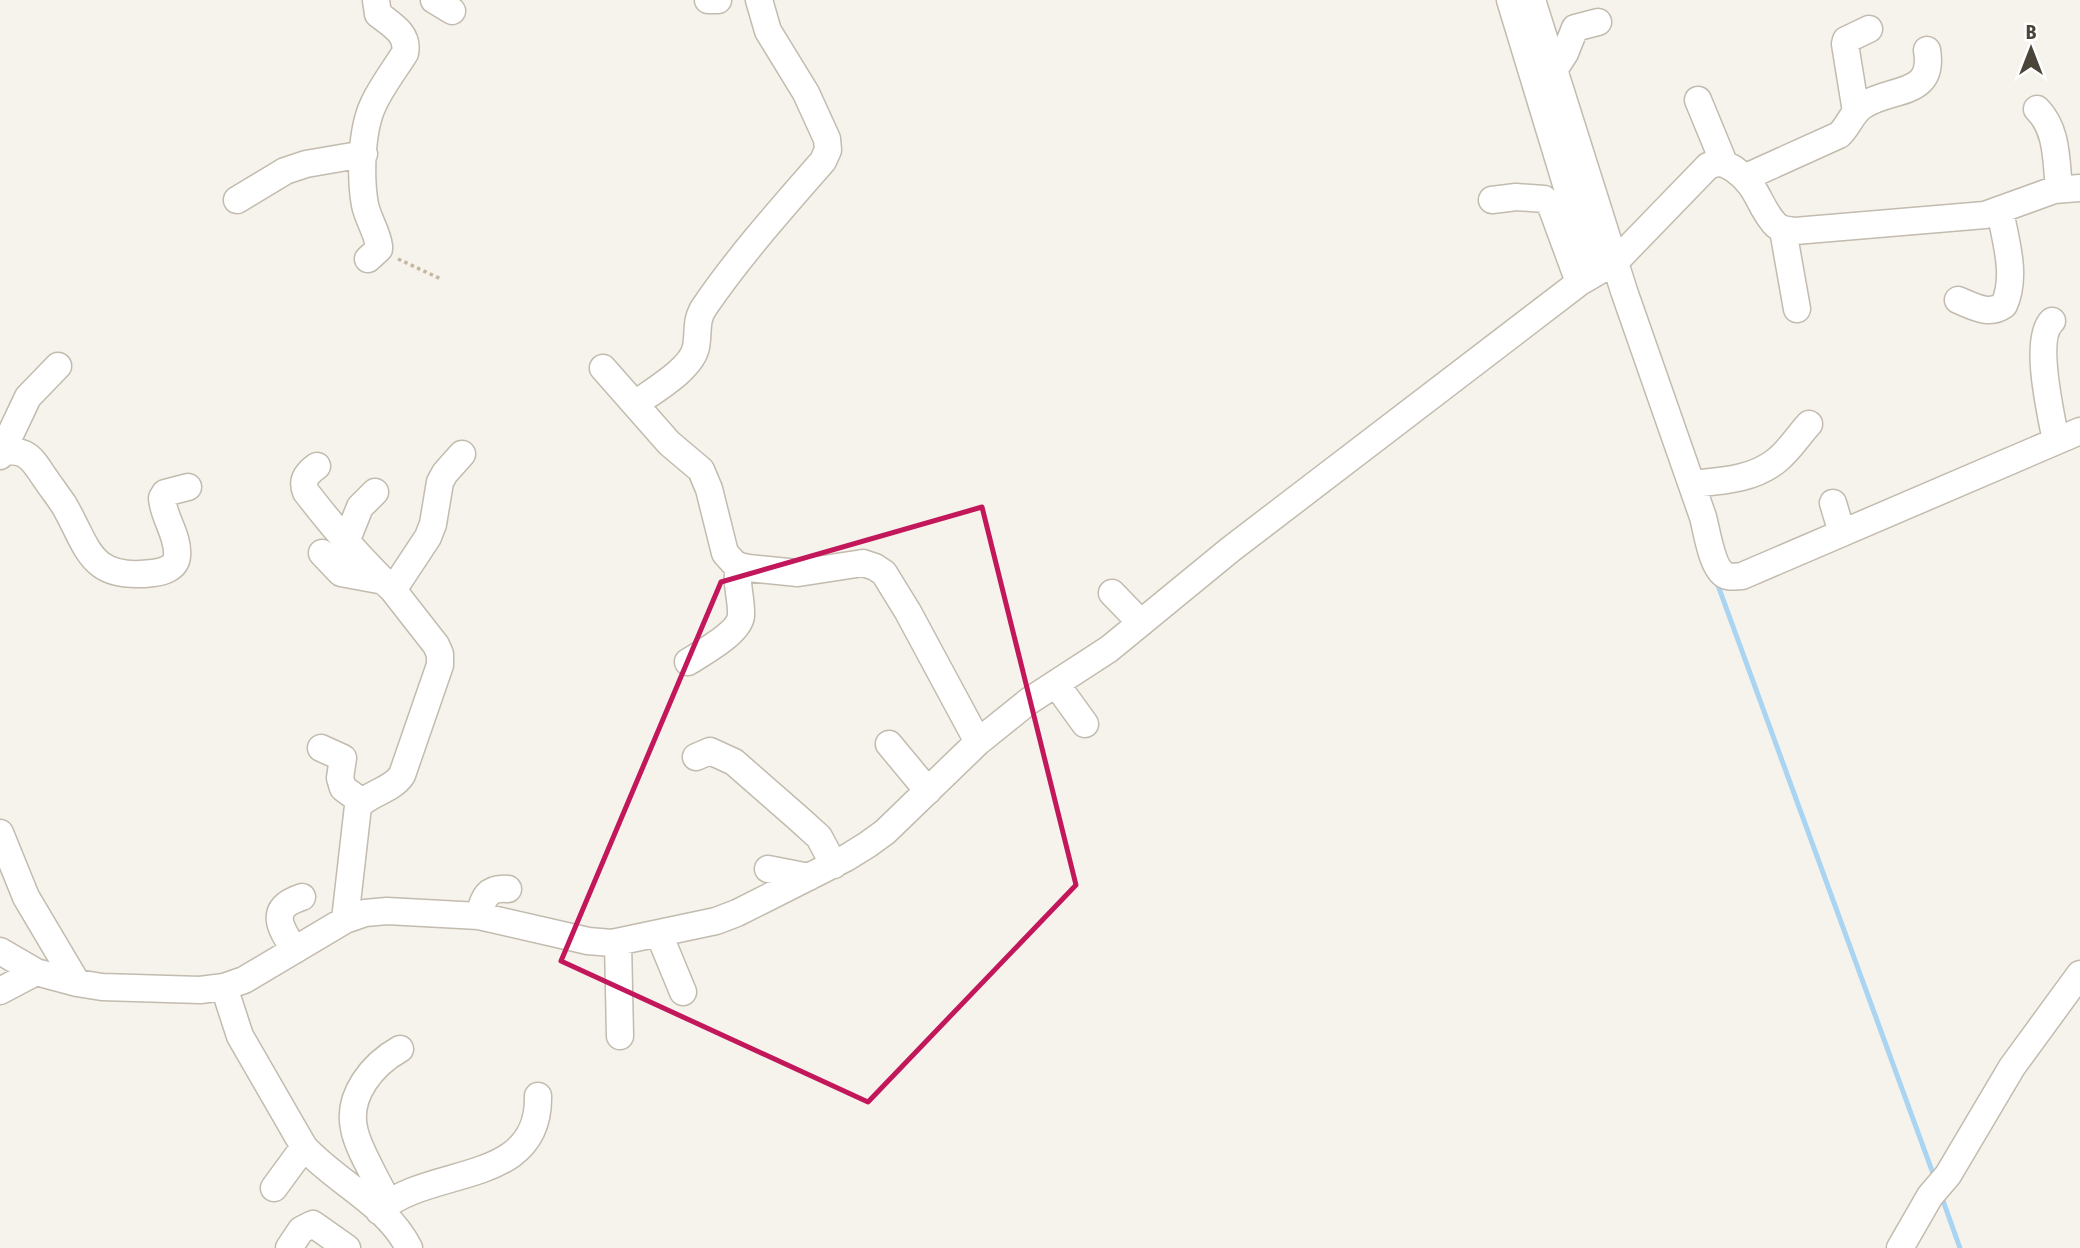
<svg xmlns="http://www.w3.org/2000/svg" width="2080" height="1248" viewBox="0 0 2080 1248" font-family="'Fira Sans Condensed',sans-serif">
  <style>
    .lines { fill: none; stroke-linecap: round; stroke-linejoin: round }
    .stream { stroke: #a9d4f2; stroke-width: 5 }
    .minor-casing { stroke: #c2bbae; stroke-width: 29 }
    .path { stroke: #c4b79f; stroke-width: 3.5; stroke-dasharray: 3.5 3.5; stroke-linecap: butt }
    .minor { stroke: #fff; stroke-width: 26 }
    .marked { fill: none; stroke: #c2185b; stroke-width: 5; stroke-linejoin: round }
  </style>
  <rect width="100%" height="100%" fill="#f6f3ec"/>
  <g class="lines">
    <path class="stream" d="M1716,580L1935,1179
      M1941,1195L1960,1248"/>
    <g class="minor-casing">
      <path id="minor" d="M434,0L452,11
        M708,0H718
        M1510,0L1593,273
        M1532,0L1624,291L1703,517C1707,532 1712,568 1725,575C1730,578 1736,576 1742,576L2080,431
        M1554,70L1565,53L1575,28L1598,22
        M1698,100L1724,163
        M2037,109C2058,130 2056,161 2059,189
        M1856,112L1845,44L1846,40L1869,29
        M1746,177L1839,135C1849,126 1852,112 1864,105C1892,87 1935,97 1927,50
        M237,200L285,171L306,164L364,154
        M1492,200L1516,197L1544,199L1551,206L1576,274
        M1783,230L1797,309
        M368,259L379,249V246C377,232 368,219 365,205C360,177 361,129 374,103C382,86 395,69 405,53C409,34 392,25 378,14L376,0
        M1958,300C1973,306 1989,316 2004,305C2017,276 2006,242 2000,211
        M2052,321C2033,339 2051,415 2056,441
        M603,368L669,443L701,470L709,489L725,553L733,562L739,566L748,568L798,573L863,563L875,567L884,573L908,612L978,742
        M635,404C653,391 692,369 696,347C699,331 695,320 705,306C740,255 782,208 823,161L828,150L827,139L806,93L768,31L759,0
        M3,451C9,451 18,451 24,454C34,459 39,470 45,478C51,487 58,496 64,505C89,548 89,581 153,573C163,572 176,568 177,556C179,536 163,517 162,498L165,493L188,487
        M0,456L28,397L58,366
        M317,466C307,473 301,480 306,492C333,527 361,560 393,590
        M1692,484C1720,481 1752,480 1776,461C1789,451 1798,436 1809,424
        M1833,503L1842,533
        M346,542L360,507L375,492
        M322,553L341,573L384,581
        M1112,593L1141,623
        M688,662C702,653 739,633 741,616C742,599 735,583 739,566
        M1056,684L1085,724
        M889,744L928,791
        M321,748L343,758L340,778L343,788L362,802
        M696,757L710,751L734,762L798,818L819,837L834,865
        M0,833L26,897L77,983
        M768,869L809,877
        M479,916C483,898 487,887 508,889
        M345,920L358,806C371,792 391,791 402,775L440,665V654L436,645L393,590L428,537L433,524L440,482L445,473L462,454
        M659,934L683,992
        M618,942L620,1036
        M295,950C279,927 268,908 302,897
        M0,951L36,972L77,983L102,987L200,990L224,987L244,980L345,920L365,913L387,911L479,916L588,941L612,943L716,921L737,913L846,858L867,845L885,832L978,742L1029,701L1109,649L1231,549L1580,282L1616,261L1708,166C1719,161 1724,163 1734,169C1759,187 1757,203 1774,223C1780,230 1787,230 1795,231L1985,215L2054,190L2080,188
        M224,987L240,1036L304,1147C337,1183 387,1204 409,1248
        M0,991L36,972
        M274,1188L304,1147
        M388,1203C379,1183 357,1148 354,1128C347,1095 373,1064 400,1049
        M379,1211C428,1165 540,1188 538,1096
        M289,1248L301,1230L313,1224L347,1248
        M1900,1248L1930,1196L1948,1175L2012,1067L2080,974"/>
    </g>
    <path class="path" d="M398,259L441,279"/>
    <use href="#minor" class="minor"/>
  </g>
  <path class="marked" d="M982,507L1076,885L868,1102L561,961L721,582Z"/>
  <g transform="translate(2031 49)" stroke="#ffffff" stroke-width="5" paint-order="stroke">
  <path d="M0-5L12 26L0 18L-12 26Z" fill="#4b4439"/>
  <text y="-10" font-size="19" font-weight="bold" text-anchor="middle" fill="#4b4439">B</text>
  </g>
</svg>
